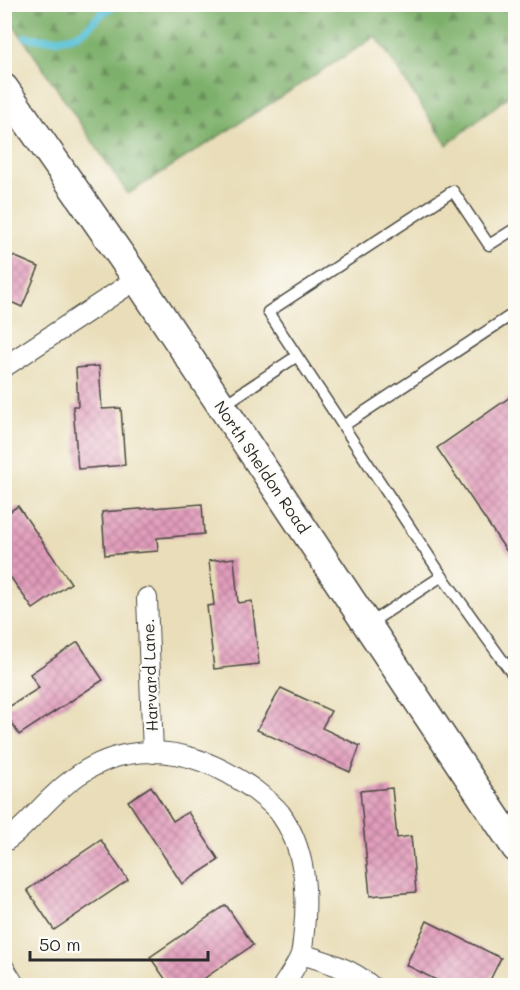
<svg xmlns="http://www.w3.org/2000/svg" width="520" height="990" viewBox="0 0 520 990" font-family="Mali,sans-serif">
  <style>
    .forest { fill: url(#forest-firs); stroke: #546e4b; stroke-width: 1.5 }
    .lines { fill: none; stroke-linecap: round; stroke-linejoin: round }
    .stream { stroke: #5cc2d9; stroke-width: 8 }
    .building { fill: url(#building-cross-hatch) }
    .lane-casing { stroke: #484640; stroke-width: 13 }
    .street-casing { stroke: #484640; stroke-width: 22 }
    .secondary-casing { stroke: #484640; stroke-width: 31 }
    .lane { stroke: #fff; stroke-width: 10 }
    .street { stroke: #fff; stroke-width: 20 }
    .secondary { stroke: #fff; stroke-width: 28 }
    .labels { text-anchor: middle; stroke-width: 4.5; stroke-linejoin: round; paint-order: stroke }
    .street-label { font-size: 16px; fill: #2b2b2b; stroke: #fdfcf7 }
  </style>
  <defs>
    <pattern id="forest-firs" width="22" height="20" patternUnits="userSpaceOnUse" patternTransform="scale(1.5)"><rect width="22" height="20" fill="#7db06b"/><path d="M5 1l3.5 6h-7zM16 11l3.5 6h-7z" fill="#678f58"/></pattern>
    <pattern id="building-cross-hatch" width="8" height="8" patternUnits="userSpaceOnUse" patternTransform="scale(1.5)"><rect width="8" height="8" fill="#e19cbb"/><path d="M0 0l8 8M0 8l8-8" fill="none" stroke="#b77f98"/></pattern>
  </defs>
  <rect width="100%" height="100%" fill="#fdfcf7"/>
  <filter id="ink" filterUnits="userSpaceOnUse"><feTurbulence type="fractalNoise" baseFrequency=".0167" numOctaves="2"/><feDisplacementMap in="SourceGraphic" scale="12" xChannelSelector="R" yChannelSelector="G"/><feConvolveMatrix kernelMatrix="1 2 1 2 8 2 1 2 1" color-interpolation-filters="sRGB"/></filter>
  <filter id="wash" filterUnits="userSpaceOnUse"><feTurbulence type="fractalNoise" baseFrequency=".008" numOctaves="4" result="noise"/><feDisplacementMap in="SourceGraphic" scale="24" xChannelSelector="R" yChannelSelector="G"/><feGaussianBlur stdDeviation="1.35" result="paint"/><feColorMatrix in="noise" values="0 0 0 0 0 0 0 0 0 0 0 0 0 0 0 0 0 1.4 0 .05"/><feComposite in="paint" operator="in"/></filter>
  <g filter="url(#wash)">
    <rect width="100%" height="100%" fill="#e9deb9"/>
    <path class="forest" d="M12,4L515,5V91L447,145L376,36L128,194L5,12V9Z"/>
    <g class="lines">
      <path class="stream" d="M26,37C44,40 71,42 86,29C98,18 103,9 120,4"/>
    </g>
    <g id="blocks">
      <path class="building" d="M4,252L39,267L22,307L4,299Z
        M99,366L102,409L121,408L125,465L78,469L73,406H78L76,368Z
        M516,393V565L437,448Z
        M202,504L204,534L157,538L158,551L105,555L102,512Z
        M18,506L71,583L33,609L4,568V515Z
        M234,558L238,603L252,601L259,664L214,669L207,606L214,605L209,561Z
        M78,642L103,680L19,735L4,710L39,688L30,674Z
        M281,688L331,711L322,728L360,746L350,772L257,730Z
        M151,786L173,821L188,812L219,860L182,884L128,801Z
        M392,788L397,838L411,836L416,892L370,896L360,791Z
        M101,840L128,880L54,930L27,890Z
        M226,905L253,945L193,986H170L150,957Z
        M427,921L501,958L487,986H448L406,965Z"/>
    </g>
  </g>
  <g filter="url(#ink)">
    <use href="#blocks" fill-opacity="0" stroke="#484640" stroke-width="1.5"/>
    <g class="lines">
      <g class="lane-casing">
        <path id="lane" d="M516,228L489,245L453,191L268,312L442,576L516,679
          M222,406L297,356
          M343,426L516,312
          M367,625L442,576"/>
      </g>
      <g class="street-casing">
        <path id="street" d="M4,367L137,279
          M147,598L153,753
          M4,842C23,830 35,813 51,798C72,777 99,759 129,754C174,746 217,763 253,789C262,796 273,804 280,813C305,848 308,890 304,931C303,938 303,947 301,954C298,964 289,976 283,986
          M301,954C325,961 352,969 371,986
          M4,968L15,986"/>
      </g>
      <g class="secondary-casing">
        <path id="secondary" d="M4,88L137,279L516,848"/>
      </g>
      <use href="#lane" class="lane"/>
      <use href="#street" class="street"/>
      <use href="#secondary" class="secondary"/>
    </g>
  </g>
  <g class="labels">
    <g class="street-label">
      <text transform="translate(262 467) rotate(56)" y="6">North Sheldon Road</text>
      <text transform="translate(150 675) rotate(-92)" y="6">Harvard Lane.</text>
    </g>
  </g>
  <rect width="520" height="990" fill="none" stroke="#fdfcf7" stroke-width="24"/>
  <path d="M30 951v9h178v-9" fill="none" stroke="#2b2b2b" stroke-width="3"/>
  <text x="39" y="951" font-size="18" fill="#2b2b2b" stroke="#fdfcf7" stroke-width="4.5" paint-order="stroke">50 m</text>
</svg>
